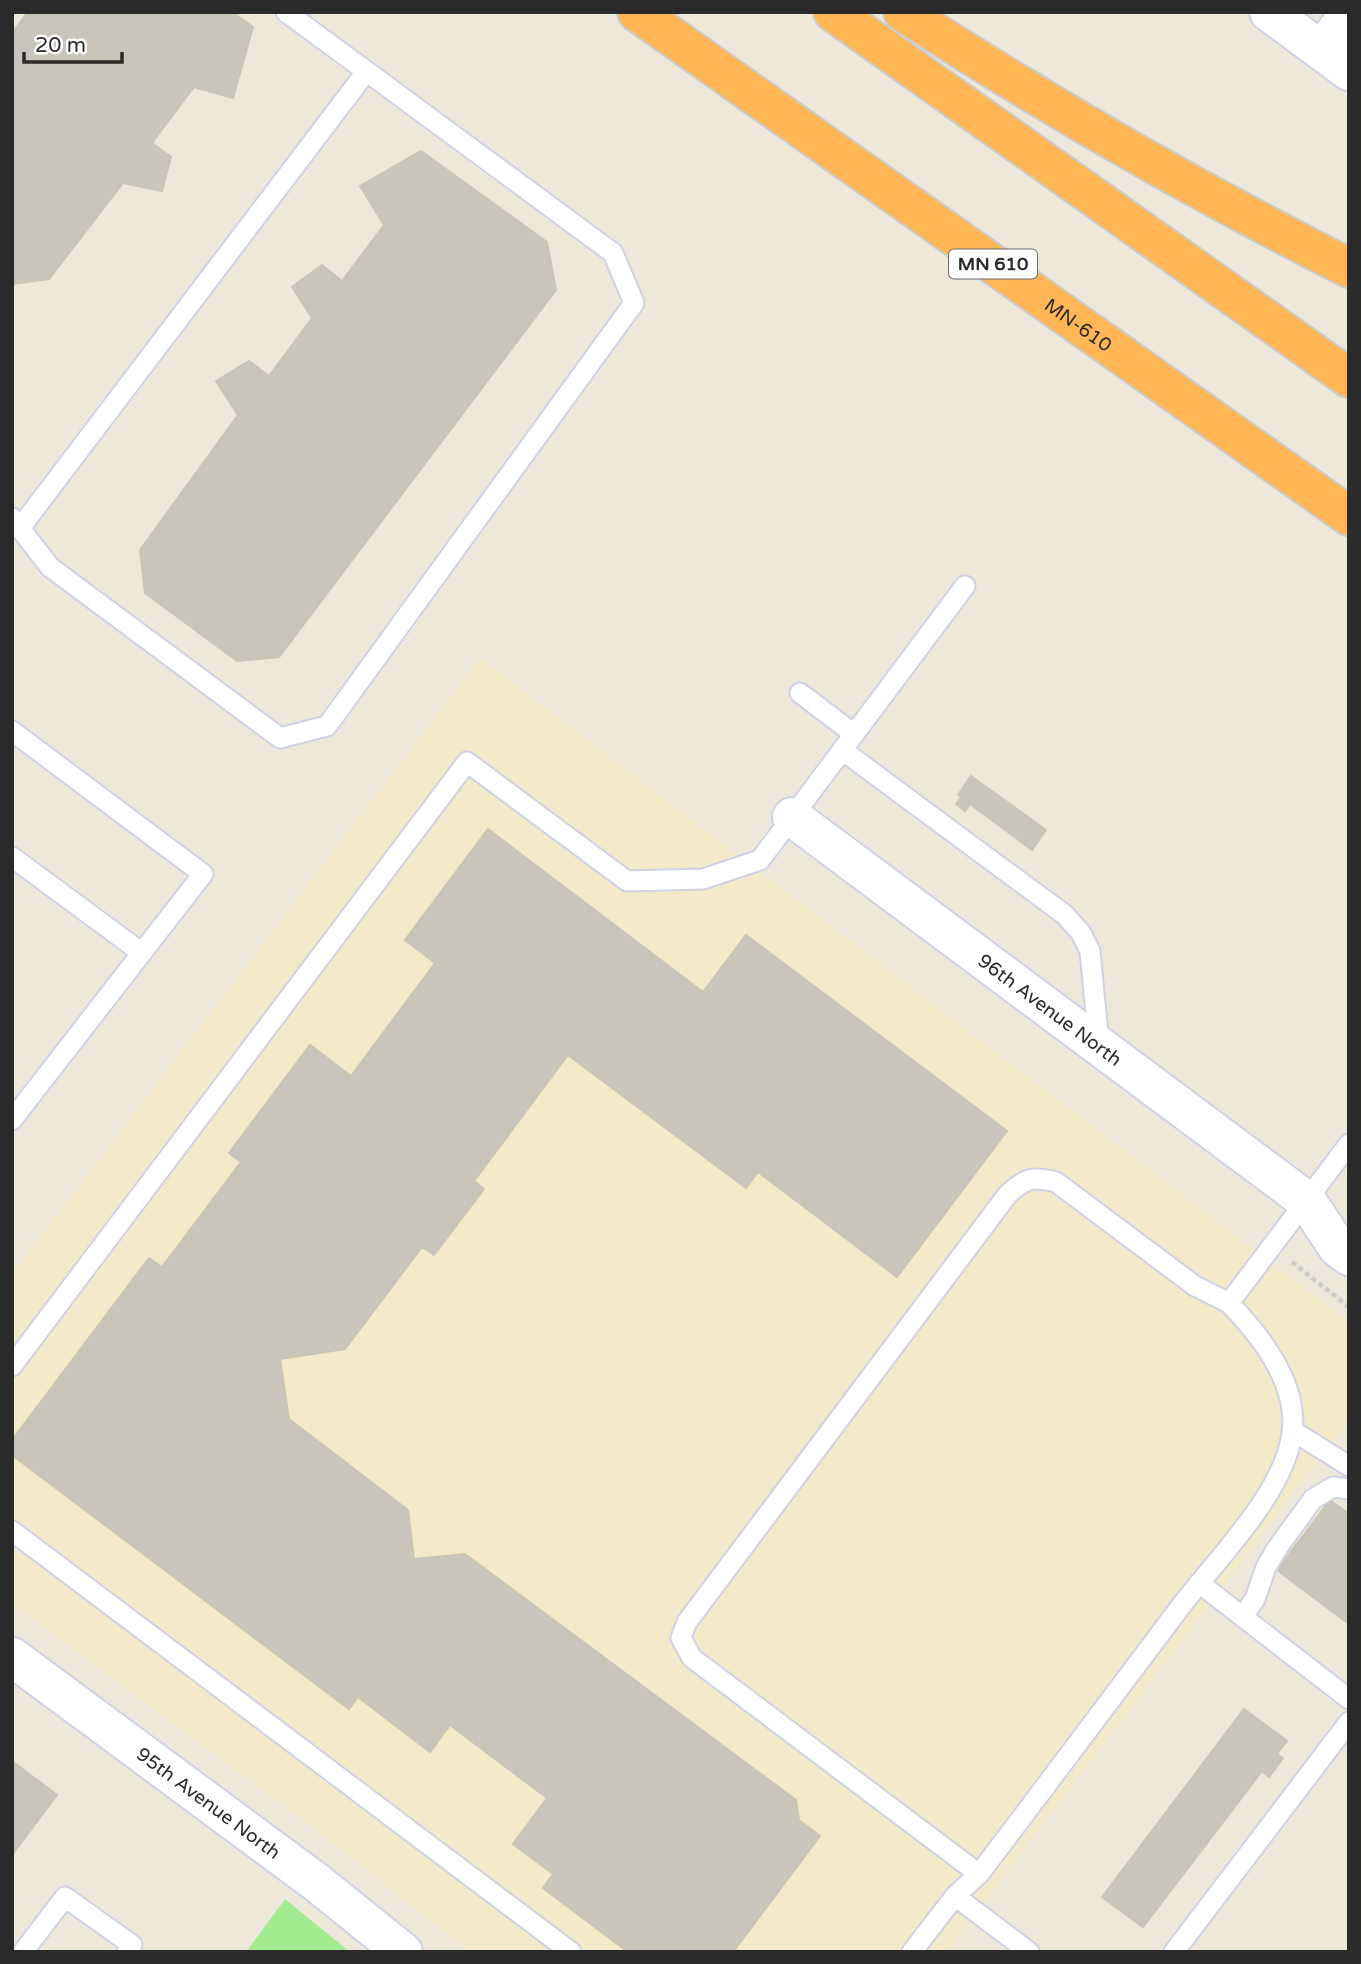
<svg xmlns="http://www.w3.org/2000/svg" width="1361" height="1964" viewBox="0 0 1361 1964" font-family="'Varela Round',sans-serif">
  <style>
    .education { fill: #f2eac8 }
    .green { fill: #a3eb90 }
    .building { fill: #c9c5ba; stroke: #c9c5b4; stroke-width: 2 }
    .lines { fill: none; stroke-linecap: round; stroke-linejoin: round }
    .lane-casing { stroke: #cfd1e5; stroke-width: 23 }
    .street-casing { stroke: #cfd1e5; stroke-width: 42 }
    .secondary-casing { stroke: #cfd1e5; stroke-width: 42 }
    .highway-casing { stroke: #ccc; stroke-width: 42 }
    .path { stroke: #ccc; stroke-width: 4.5; stroke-dasharray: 5 3.5; stroke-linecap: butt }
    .lane { stroke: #fff; stroke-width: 19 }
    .street { stroke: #fff; stroke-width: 38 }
    .secondary { stroke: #fff; stroke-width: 38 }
    .highway { stroke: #ffb654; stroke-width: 38 }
    .labels { text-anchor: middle; stroke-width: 6; stroke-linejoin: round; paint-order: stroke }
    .shield { fill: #fff; stroke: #6a6a6a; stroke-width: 2 }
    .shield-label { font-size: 18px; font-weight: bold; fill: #2a2a2a }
    .street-label { font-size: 19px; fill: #2a2a2a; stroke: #fff }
  </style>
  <rect width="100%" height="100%" fill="#eee8da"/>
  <path class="education" d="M480,658L1349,1322V1420L947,1952H469L297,1815L12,1604V1274Z"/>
  <path class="green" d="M285,1899L350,1952H246Z"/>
  <path class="building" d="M28,12H232L253,27L233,98L194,87L152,143L171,157L162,191L123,183L49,279L12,284V33Z
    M421,151L547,242L556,290L279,657L237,661L145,593L140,550L238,415L216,381L249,361L269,376L312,318L292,287L322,265L342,281L384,225L360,186Z
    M971,776L1046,830L1032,850L970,804L965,811L956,804L961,797L958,795Z
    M488,829L703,992L746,935L1007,1131L897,1277L758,1172L746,1188L568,1055L474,1181L484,1189L434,1255L422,1247L345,1349L280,1359L289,1419L408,1510L414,1559L465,1554L796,1800L799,1820L820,1836L733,1952H628L543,1888L553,1874L513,1844L547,1798L450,1725L430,1752L358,1697L349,1709L12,1455V1440L149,1258L162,1267L241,1162L229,1153L310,1045L351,1076L435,963L405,940Z
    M1330,1500L1349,1514V1624L1277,1570Z
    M1244,1709L1287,1741L1277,1754L1283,1758L1269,1777L1262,1771L1143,1927L1102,1897Z
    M12,1761L57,1795L12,1855Z"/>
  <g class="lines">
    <g class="lane-casing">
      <path id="lane" d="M12,518L50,567L280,738L327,726L634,303L613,253L286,12
        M20,528L366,72
        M800,693L854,734
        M12,731L203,874L12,1120
        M842,750L1065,915L1081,933L1090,951L1099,1045
        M12,857L142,953
        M12,1366L467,762L627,881L703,879L760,860L965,586
        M1293,1431L1349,1466
        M12,1531L571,1952
        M1199,1583L1349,1699
        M1243,1616L1255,1599L1266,1567L1278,1547L1313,1499L1333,1487L1349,1489
        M979,1874L692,1658L681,1638L687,1622L1008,1194C1026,1178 1032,1176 1056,1182L1195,1286L1229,1303
        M955,1896L1029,1952
        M23,1952L65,1897L132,1945L127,1952
        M912,1952L955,1896L979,1874C1047,1785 1114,1695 1181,1606C1217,1559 1285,1492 1292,1433C1299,1384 1261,1336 1229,1303L1349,1144
        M1174,1952L1349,1722"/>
    </g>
    <g class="street-casing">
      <g id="street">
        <path d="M1269,12L1349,71"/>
        <path d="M1322,51L1349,13"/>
        <path id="s1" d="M792,817L1307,1201L1338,1248L1349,1256"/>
      </g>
    </g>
    <g class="secondary-casing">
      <g id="secondary">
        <path id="s2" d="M12,1657L316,1882L403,1952"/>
      </g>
    </g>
    <g class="highway-casing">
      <g id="highway">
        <path id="s3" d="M637,12L1349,516"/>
        <path d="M833,12L1349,378"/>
        <path d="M903,12C1047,105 1196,191 1349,268"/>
      </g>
    </g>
    <path class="path" d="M1292,1262L1349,1307"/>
    <use href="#lane" class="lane"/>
    <use href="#street" class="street"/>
    <use href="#secondary" class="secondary"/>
    <use href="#highway" class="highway"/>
  </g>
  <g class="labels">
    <rect class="shield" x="949" y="249.5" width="88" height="29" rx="5"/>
    <g class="shield-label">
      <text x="993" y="270">MN 610</text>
    </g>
    <g class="street-label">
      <text dy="7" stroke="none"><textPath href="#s3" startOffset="541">MN-610</textPath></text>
      <text dy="7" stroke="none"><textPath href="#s1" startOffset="322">96th Avenue North</textPath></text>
      <text dy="7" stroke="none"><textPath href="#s2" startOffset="245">95th Avenue North</textPath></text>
    </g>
  </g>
  <rect width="1361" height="1964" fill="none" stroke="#2a2a2a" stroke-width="28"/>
  <path d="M24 52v10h98v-10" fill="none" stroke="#2a2a2a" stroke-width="3.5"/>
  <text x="35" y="52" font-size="21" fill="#2a2a2a" stroke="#ffffff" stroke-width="5" paint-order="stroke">20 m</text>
</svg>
